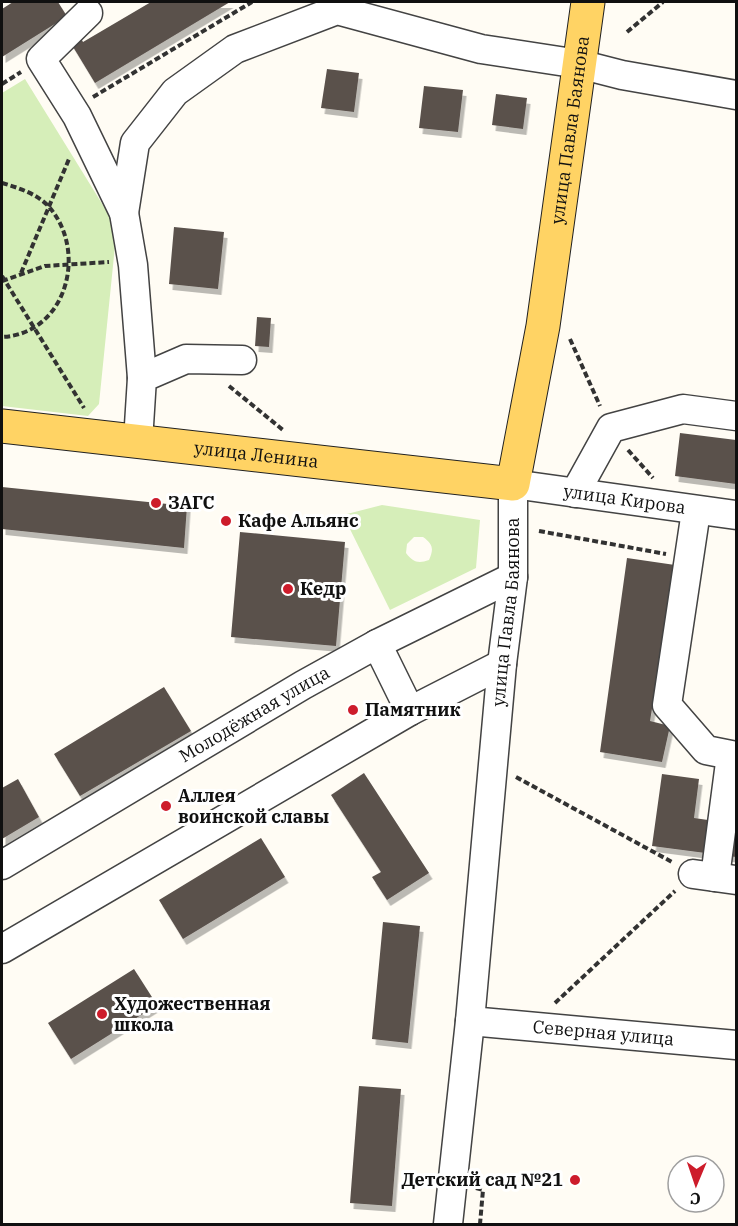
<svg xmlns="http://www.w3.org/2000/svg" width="738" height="1226" viewBox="0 0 738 1226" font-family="'IBM Plex Serif',serif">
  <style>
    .green { fill: #d6eeb9; fill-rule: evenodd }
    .building { fill: #5a514c; filter: url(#shadow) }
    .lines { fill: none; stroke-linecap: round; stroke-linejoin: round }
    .minor-casing { stroke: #434343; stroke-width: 31 }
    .major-casing { stroke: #212121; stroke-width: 35 }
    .path { stroke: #323232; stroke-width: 4; stroke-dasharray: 6 3; stroke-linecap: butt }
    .minor { stroke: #fff; stroke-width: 28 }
    .major { stroke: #ffd364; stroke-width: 33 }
    .poi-dot { fill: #cd1c2b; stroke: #fff; stroke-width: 2 }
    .labels { text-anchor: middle; stroke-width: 6; stroke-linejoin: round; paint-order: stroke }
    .street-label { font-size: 18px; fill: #101010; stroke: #fff }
    .poi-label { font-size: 18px; font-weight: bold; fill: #101010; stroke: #fff; text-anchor: start }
  </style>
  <defs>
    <filter id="shadow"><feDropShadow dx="3.5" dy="6" stdDeviation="0" flood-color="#0004"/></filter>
  </defs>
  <rect width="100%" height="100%" fill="#fffcf4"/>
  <path class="green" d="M25,79L109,215L116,236L99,404L88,416L2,406V93Z
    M382,505L480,520L476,568L390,610L343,515ZM414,537H423C433,544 434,549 429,560C418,564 413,562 406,553L407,544Z"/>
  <path class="building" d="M13,2H58L83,42L151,2H230L95,83L58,22L2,57V9Z
    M327,69L359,73L354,112L321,108Z
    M424,86L463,90L458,132L419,128Z
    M496,94L527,98L523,129L492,125Z
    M174,227L224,232L218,289L169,284Z
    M257,317L271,318L269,347L255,346Z
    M680,433L736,440V484L675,476Z
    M2,487L187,506L184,548L2,529Z
    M240,532L345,542L336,646L231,637Z
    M627,558L675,565L650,721L670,726L662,762L600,752Z
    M164,687L191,731L80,796L54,754Z
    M364,773L429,873L387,900L372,877L381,872L331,795Z
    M662,774L699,779L694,818L736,824V857L652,846Z
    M18,779L39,817L2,839V788Z
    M261,838L285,877L183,939L159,900Z
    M383,922L420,926L408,1043L372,1039Z
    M134,969L157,1005L71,1059L48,1023Z
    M359,1086L401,1089L392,1206L350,1203Z"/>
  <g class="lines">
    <g class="minor-casing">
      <g id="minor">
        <path d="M88,13L41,59L77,116L124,213L133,265L142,378"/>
        <path d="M124,213L135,143L175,92L235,49L337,10L481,49L579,64L622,75L736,95"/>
        <path d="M138,441L142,378L186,359L242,360"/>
        <path d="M575,493L611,428L683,409L736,416"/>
        <path d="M696,511L667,705L706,750L731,755L715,877"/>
        <path d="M377,644L410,711"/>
        <path id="s1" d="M2,865L303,685L377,644L513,577"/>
        <path d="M693,874L736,880"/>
        <path d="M2,949L410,711L502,664"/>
        <path id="s2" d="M470,1021L736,1045"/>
        <path id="s3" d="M448,1224L470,1021L502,664L513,577V484L736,515"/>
      </g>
    </g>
    <g class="major-casing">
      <g id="major">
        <path id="s4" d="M2,426L513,484L543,326L588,2"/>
      </g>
    </g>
    <path class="path" d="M627,32L663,2
      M2,84L21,72
      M93,97L252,2
      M2,183C19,188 38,194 50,208C88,253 66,334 2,337
      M21,273L69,159
      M2,276L84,408
      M2,281L45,266L109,262
      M570,339L600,406
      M229,386L283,430
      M628,450L653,478
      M539,531L666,554
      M516,777L672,862
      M555,1003L675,891
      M476,1188L483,1190L480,1224"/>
    <use href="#minor" class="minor"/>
    <use href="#major" class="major"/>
  </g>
  <g class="poi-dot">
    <circle cx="156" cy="503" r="6"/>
    <circle cx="226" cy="521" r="6"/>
    <circle cx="288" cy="589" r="6"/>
    <circle cx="353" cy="710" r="6"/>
    <circle cx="166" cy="806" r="6"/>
    <circle cx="102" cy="1014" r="6"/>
    <circle cx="575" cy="1180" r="6"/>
  </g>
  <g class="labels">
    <g class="street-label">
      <text dy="6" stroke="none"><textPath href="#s4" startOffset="873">улица Павла Баянова</textPath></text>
      <text dy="6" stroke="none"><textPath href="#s4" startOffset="256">улица Ленина</textPath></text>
      <text dy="6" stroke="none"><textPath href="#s3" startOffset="856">улица Кирова</textPath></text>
      <text dy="6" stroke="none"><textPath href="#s3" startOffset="615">улица Павла Баянова</textPath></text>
      <text dy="6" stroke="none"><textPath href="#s1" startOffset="294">Молодёжная улица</textPath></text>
      <text dy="6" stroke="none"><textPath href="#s2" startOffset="134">Северная улица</textPath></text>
    </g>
    <g class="poi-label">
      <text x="168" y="509">ЗАГС</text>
      <text x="238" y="527">Кафе Альянс</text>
      <text x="300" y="595">Кедр</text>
      <text x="365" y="716">Памятник</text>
      <text x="178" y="802">Аллея<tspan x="178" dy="21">воинской славы</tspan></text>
      <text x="114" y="1010">Художественная<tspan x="114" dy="21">школа</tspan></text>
      <text x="563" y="1186" text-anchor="end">Детский сад №21</text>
    </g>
  </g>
  <rect width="738" height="1226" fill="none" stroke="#101010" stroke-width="6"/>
  <g transform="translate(696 1184) rotate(182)"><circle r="28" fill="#ffffff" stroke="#9f9f9f" stroke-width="1.5"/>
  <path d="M0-4.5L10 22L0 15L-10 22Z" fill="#cd1c2b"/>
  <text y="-9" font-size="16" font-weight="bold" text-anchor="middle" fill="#101010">С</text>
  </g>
</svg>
